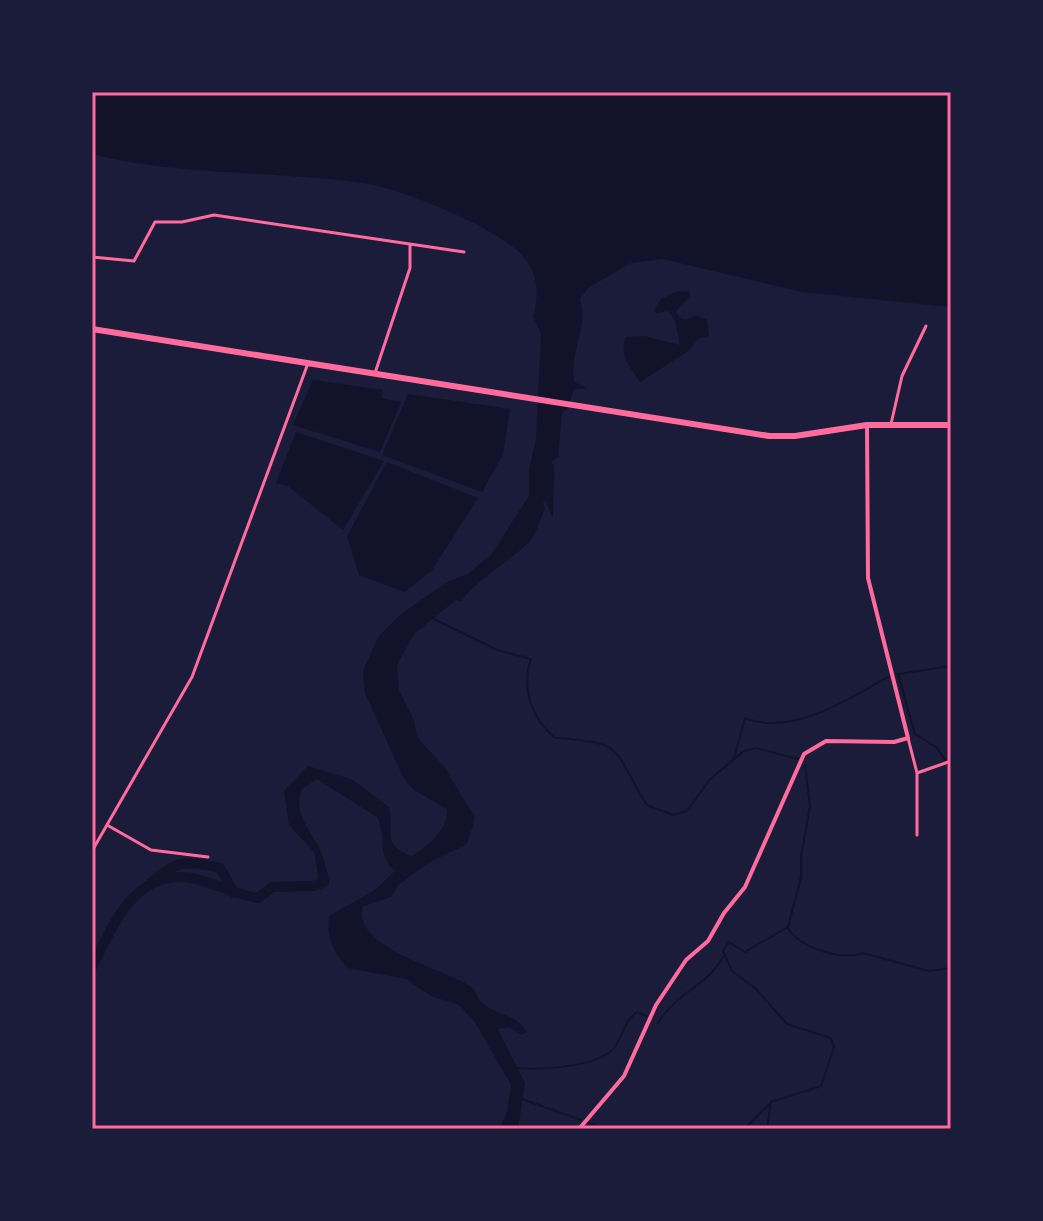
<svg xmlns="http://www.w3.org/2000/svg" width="1043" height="1221" viewBox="0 0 1043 1221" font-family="'Public Sans',sans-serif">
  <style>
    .water { fill: #12122b }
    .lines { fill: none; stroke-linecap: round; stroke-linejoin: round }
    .stream { stroke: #12122b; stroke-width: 2 }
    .river { stroke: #12122b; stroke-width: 10 }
    .minor { stroke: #ff6b9d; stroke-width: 3 }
    .tertiary { stroke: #ff6b9d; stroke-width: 4 }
    .trunk { stroke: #ff6b9d; stroke-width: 6 }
    .neatline { fill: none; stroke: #ff6b9d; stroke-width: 3 }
  </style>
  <rect width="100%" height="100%" fill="#1b1b3a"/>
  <path class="water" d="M92,92H951V307L802,292L663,259L631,263L588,288L580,299C589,325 569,353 574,382L587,388L574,389L567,409L562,413L558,457L551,462L554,466L553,518L546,501L543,502L545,510C539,520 537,534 528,543C512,559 470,585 462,601L456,600L414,634L397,665L399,690L414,721L417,737L445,768L475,818L467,844L428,863L398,885L391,897L363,906C351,949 447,969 471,987C476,990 477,997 481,1002C496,1016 515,1013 527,1032L521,1035L509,1027L498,1029L525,1083L518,1129H500L507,1112L511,1085L475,1022L459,1005L431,996L406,979L348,968C333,952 326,937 329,916L375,890L395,871C376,856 387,836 377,817L317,779L302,789C287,824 335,846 324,882L319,878L314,852L289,825L284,791L308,766L353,780L389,807C395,832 380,845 412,856C427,846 449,830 447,809L414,790L404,779L365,693L363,671L379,636L401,614L449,581L468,574L491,555L529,496V469L536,440L541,333L533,317C539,297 539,278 526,260C506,231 405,190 369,184C278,170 183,177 92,154Z
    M678,291H689L690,296L676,311L679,317L685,320L696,315L707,320L709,337L699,338L687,352L640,382C631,368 618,354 626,337L644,336L680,345L675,320L668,311L656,313L654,310L661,299Z
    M313,380L383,390L381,398L401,402L380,452L293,425Z
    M408,394L510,409L503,454L482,492L382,455Z
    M296,432L384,461L343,530L288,486L276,483Z
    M387,462L478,498L432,570L405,592L359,575L347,536Z"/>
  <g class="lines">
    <path class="stream" d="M432,618L497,650L531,659C521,688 531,718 555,738C629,742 612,751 647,805L673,815L687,811L710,779L744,751L756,748L798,759
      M951,666L898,674L915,734L936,747L951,768
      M734,758L745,718C790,737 850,699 889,676
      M788,928C800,948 842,961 863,953L929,971L951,968
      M658,1023C677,992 706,987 723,957
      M518,1068C541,1070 599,1067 614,1048C623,1036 623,1022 637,1012L649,1017
      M522,1099L581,1120
      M588,1123L607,1129
      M745,1129L769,1104
      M767,1129L771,1102L821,1086L834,1047L831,1038L787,1024L756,989L732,971L723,951L729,942L745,952L788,927L801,877V857L810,806L805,765"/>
    <path class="river" d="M152,882C178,859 187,861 220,868L234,893
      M92,967C113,926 134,868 192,878C215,883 235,895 258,898L272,887L314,886L324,882L322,871"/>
    <path class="minor" d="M92,257L134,261L155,222H182L214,215L464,252
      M375,373L410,268V245
      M891,424L902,376L926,326
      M908,738L917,773V835
      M917,773L951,761
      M107,825L151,850L208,857
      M92,851L192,677L307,366"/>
    <path class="tertiary" d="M579,1129L624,1076L656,1005L686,960L708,941L724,913L745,887L804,754L826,741L894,742L908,738L868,578L867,425"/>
    <path class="trunk" d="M92,329L769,436H795L867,425H951"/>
  </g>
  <rect width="1043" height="1221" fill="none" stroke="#1b1b3a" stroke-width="188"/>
  <rect x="94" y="94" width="855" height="1033" class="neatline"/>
</svg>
